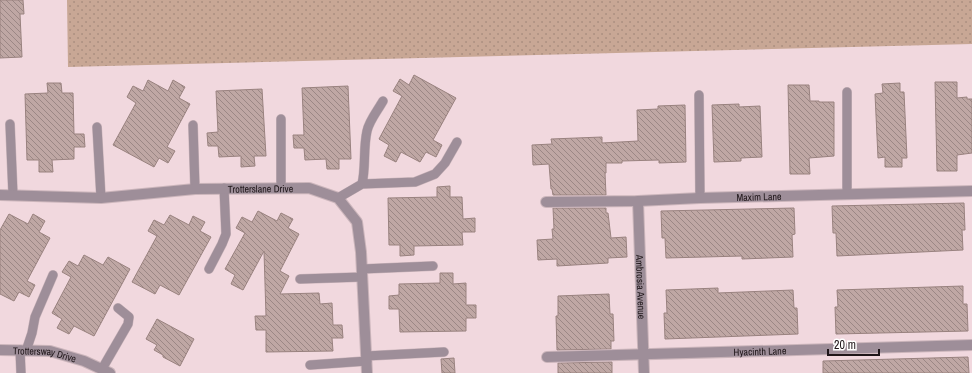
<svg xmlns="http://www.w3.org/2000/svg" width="972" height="373" viewBox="0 0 972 373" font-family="'Archivo Narrow',sans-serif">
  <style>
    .grass { fill: url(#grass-dots) }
    .building { fill: url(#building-back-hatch); stroke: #99827f }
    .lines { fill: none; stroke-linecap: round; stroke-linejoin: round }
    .lane-casing { stroke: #cbb5bb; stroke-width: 10 }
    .street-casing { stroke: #cbb5bb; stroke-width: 12 }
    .lane { stroke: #9e8e99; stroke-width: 9 }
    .street { stroke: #9e8e99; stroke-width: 10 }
    .labels { text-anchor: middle; stroke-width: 3; stroke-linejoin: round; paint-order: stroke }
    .street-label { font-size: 10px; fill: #1f1619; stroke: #fff }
  </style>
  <defs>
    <pattern id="grass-dots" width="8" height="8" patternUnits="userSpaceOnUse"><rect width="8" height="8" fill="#c8a795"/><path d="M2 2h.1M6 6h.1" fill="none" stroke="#ab8f80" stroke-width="1.8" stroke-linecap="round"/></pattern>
    <pattern id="building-back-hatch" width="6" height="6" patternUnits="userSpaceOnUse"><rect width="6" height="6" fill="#bfa7a4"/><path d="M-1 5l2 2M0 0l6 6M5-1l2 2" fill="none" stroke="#9b8785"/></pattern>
  </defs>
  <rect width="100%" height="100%" fill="#f1d8de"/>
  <path class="grass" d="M67,0H972V44L68,67Z"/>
  <path class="building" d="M0,0H23L24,14H20L22,57L0,58Z
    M414,75L456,98L433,140L442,145L436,157L426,152L420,162L401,152L396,162L384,156L389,145L379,139L402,96L393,91L400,79L409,85Z
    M148,80L168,91L173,80L185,87L179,98L190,104L167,147L175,151L168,163L159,158L154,167L113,145L136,103L127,97L133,86L143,91Z
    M935,82H957V98L967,97V99H972V153L957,155V171H937Z
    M47,83H61L62,93H73L74,134H84L85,147H74V159L52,160L53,172H39V160H27L25,94L48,93Z
    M900,83V92H904L907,158H902V167H885V157L878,158L875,94L883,93L882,84Z
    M788,85H809L810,101H819V102H834V156L809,158L810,174H790Z
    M348,86L351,159H339V169H327L326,159L305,160L304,148H294L293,135H304L302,88Z
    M262,89L266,156H254L255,166L241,167V156L219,157L218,146H208L207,133L218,132L216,91Z
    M739,104V107L760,106L762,157L741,158V161L714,162L712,105Z
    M685,105L686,162L659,163V160L622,161V163H606V173H605L606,195H553L552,189H551L549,164L533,165L532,145L552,144L551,139L602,137V143L638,141L637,110L658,109V106Z
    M450,186V197H462L463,219L475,218V232H462L463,245L414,246V255L400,256V245H389L388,198L437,197V187Z
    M964,203L965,230H962L963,250L837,256L836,233H833L832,206Z
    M553,208H606V213H608L611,238L626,237L627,257L608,258V263L557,266V259L538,260L537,240L553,239L552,229H554Z
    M794,208L795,234L792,235L793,257L742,259V256L666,258L665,238H662L661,211Z
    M258,211L277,221L281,213L293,219L288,228L299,234L280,271L289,276L280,294L319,293L320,304L332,303L333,325H342L343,338H332L333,351L266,352V330H256L255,316H266L264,251L243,290L231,284L235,275L225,269L245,233L236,228L242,217L252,222Z
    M9,214L28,224L33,214L45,221L39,232L50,238L27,281L35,285L29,297L19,292L14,301L0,294V230Z
    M170,215L189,225L193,216L205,222L200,231L211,237L179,295L160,285L155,294L132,282L157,236L148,231L154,220L164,225Z
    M84,255L103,265L108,257L130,269L94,336L74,326L69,334L57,328L62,319L52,313L71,277L62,272L69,261L78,266Z
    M440,273H453V284L466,283V305H476V318H466V331L400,332L399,309H389V296L399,295V284L440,283Z
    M963,286V304H967L968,331L836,334L835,307H838L837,290Z
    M718,288V293L793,290L794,308H797L798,334L665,339L664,313H667L666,290Z
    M609,294L610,314H613L614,341H611V349L557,350L556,316H558V296Z
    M157,319L194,339L180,366L163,357V355L154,350L157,345L146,339Z
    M968,357L969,373H823V361Z
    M454,358L455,373H442L441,359Z
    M612,362V373H558V363Z"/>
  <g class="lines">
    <g class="lane-casing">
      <path id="lane" d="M847,92V194
        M699,95L700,198
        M281,119V188
        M10,124L13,195
        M193,125L195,189
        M97,127L101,198
        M362,184C366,167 363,149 367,131C369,121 378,110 383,101
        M338,198L362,184L415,182L435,174L445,163L457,142
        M209,269L222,244L226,234L224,188
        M362,269L433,266
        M300,279L362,277
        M20,350L21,373
        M26,351L32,333L35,317L53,275
        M366,356L444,352
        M310,365L367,361
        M102,369L128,324L129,317L118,308"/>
    </g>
    <g class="street-casing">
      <g id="street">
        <path id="s1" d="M0,195L101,198L195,189L309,188L338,198L357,222L361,252L367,373"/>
        <path id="s2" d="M638,201L644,373"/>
        <path id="s3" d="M546,202L638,201L700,198L972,191"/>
        <path id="s4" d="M0,350L50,351L84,361L110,373"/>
        <path id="s5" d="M547,357L972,345"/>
      </g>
    </g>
    <use href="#lane" class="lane"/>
    <use href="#street" class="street"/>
  </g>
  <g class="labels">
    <g class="street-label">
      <text dy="4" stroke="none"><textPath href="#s1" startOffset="261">Trotterslane Drive</textPath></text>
      <text dy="4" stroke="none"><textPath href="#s3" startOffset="213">Maxim Lane</textPath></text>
      <text dy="4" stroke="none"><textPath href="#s2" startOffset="86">Ambrosia Avenue</textPath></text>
      <text dy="4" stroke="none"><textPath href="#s5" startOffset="213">Hyacinth Lane</textPath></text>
      <text dy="4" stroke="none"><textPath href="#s4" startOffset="45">Trottersway Drive</textPath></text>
    </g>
  </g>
  <path d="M828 349v6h51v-6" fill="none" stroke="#1f1619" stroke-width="2"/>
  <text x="834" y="349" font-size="12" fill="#1f1619" stroke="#ffffff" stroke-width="3" paint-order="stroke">20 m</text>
</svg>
